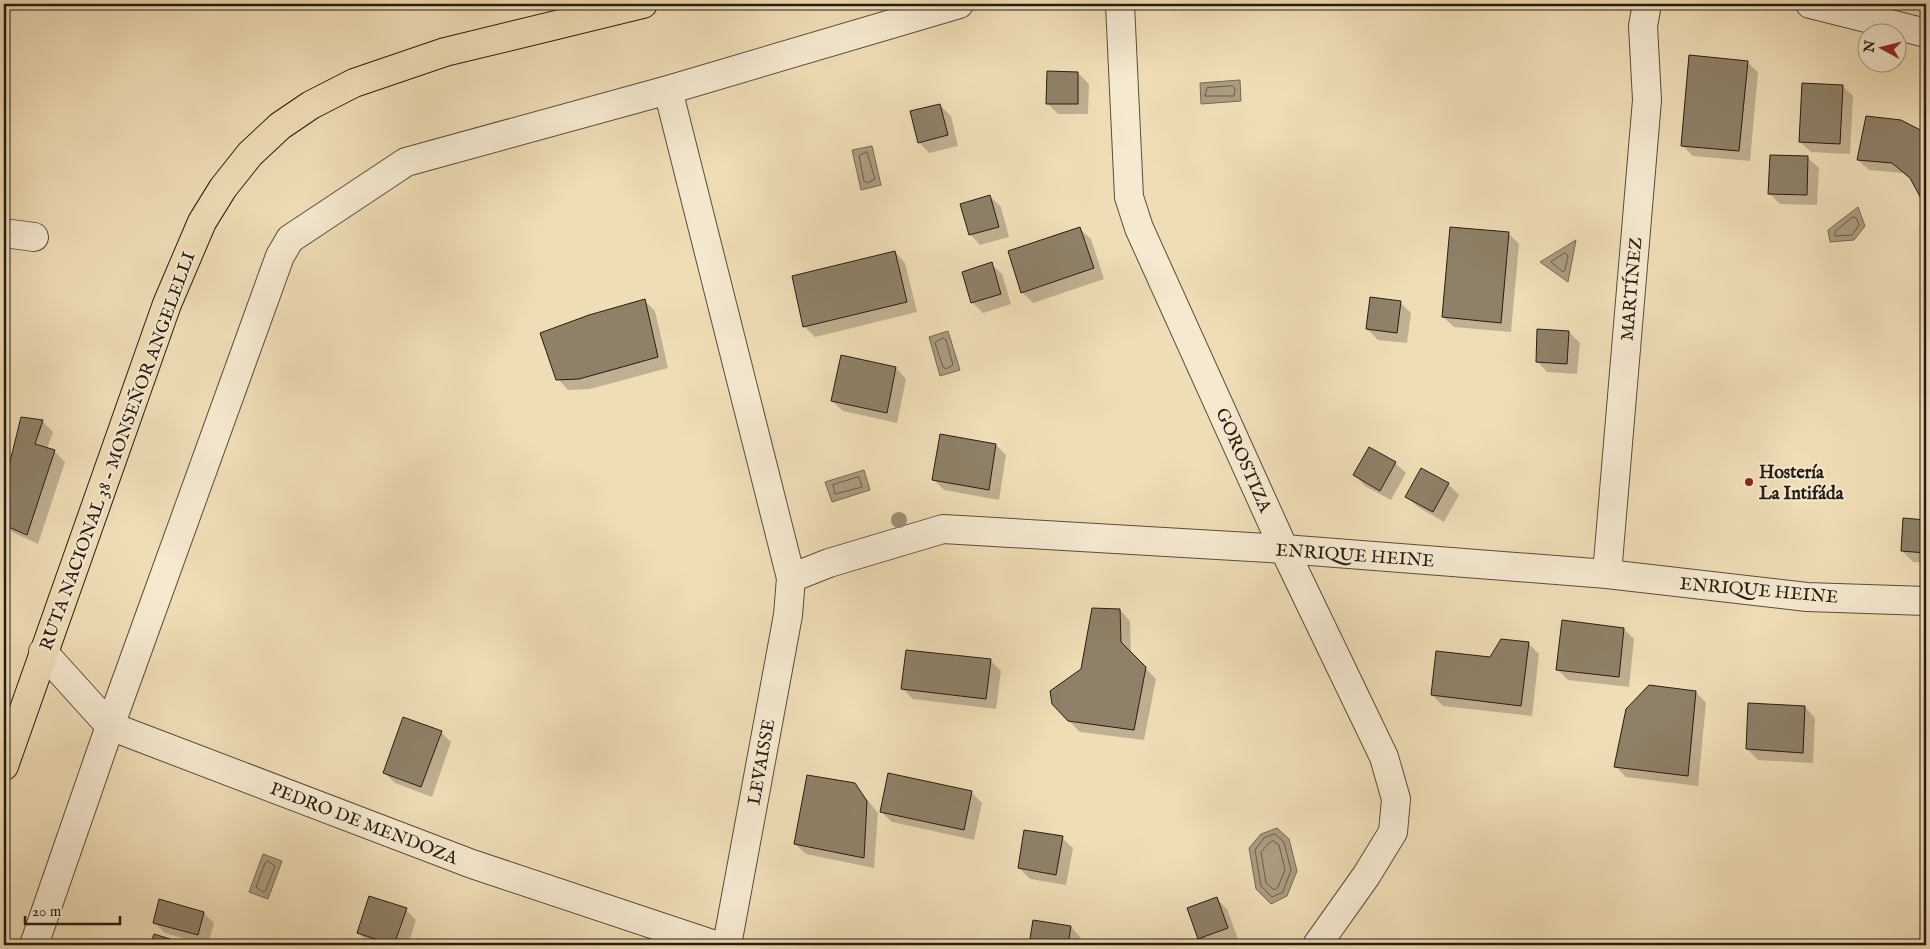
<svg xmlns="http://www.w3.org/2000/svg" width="1930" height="949" viewBox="0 0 1930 949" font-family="'IM FELL English',serif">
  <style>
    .water { fill: #aa9c7f; stroke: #756954 }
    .shadow { fill: #0003 }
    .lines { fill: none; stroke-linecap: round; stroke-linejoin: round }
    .shore { stroke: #685c49; stroke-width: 1 }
    .building { fill: #8e8168; stroke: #251d13 }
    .street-casing { stroke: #584d3c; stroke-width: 30 }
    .primary-casing { stroke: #251d13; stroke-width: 30 }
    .street { stroke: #f5e9d0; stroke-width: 28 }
    .primary { stroke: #efddb6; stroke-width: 28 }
    .tree { fill: #9b8e73 }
    .poi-dot { fill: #8f2418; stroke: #f5e9d0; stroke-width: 2 }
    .labels { text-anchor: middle; stroke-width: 4; stroke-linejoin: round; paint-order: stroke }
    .street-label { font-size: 18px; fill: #251d13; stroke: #f5e9d0 }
    .poi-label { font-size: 18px; font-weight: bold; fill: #251d13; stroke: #f5e9d0; text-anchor: start }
  </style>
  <rect width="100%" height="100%" fill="#efddb6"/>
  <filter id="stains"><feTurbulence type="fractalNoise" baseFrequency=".004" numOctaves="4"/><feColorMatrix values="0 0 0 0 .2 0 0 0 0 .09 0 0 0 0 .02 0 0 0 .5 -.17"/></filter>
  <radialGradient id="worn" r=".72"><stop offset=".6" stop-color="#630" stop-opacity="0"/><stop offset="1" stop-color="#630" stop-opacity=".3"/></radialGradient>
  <path class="water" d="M1240,80L1241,101L1201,104L1200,83Z
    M872,146L881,185L861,190L852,150Z
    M1858,207L1865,226L1854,240L1830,242L1828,230Z
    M1576,240L1568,282L1540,262Z
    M948,331L960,370L940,376L929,337Z
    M864,470L870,490L832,502L825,482Z
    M1277,828L1289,839L1297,871L1287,896L1271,904L1256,889L1249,848L1261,834Z
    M263,854L282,861L268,899L249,892Z"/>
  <path class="shadow" d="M1747,62L1758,72L1750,161L1693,156L1682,145Z
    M1078,73L1089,84L1088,114H1058L1047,103Z
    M1843,86L1853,96L1850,154L1811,152L1800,142Z
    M940,105L951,116L958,146L929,153L919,142Z
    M1900,121L1926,134V205L1912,180L1903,173L1869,170L1858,160Z
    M1808,158L1819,168L1817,205L1780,204L1769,193Z
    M990,196L1001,207L1009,237L980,245L970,234Z
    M1080,229L1091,239L1104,279L1033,303L1022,292Z
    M1508,233L1519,244L1511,332L1454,327L1443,317Z
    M895,252L905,263L917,312L815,337L804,326Z
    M991,264L1002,274L1011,304L983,313L972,302Z
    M645,301L655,311L668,368L590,389L568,390L558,379Z
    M1400,302L1411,313L1407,343L1378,340L1367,329Z
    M1569,332L1580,343L1577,374L1547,372L1537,361Z
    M842,356L896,368L906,379L897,423L843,411L832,401Z
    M22,418L42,421L53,432L47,449L54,451L65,462L38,544L4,528V491Z
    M996,445L1006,455L999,500L944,490L934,480Z
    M1395,463L1406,473L1391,500L1365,486L1355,475Z
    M1448,484L1459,495L1444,522L1418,507L1407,497Z
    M1905,520L1926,521V563L1913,562L1902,551Z
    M1120,610L1130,621L1131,654L1156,679L1144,740L1080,732L1069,721Z
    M1624,629L1634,639L1629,687L1568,680L1558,670Z
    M1528,643L1539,654L1532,716L1443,706L1432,695L1491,659Z
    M990,660L1001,671L996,709L913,699L903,689Z
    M1696,692L1706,703L1698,786L1626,777L1615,766Z
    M1805,707L1815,718L1813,763L1758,760L1747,749Z
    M441,732L451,742L432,797L395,783L384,772Z
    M854,784L878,813L874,868L806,854L795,844Z
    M971,792L982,803L974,840L892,822L881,812Z
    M1062,838L1073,848L1066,885L1030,879L1019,868Z
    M1217,899L1227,909L1238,939L1220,945H1206L1199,938Z
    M406,910L416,920L408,945H375L369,943L358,933Z
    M204,913L214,923L208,945L165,933L154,922Z
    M1034,922L1071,927L1081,938L1080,945H1030Z"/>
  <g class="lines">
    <path class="shore" d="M1233,86L1235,88L1234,96H1205L1207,88Z
      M867,152L875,179L867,183L864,181L859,156Z
      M1853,217L1856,218L1859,225L1852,235L1835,236V232Z
      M1565,253L1568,256L1565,270L1563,272L1551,262Z
      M943,338L946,340L953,365L946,369L943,367L935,343Z
      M859,477L862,487L835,494L833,485Z
      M1275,834L1284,842L1291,870L1283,892L1272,897L1261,886L1255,850L1264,838Z
      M1273,841L1279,845L1285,870L1278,887L1274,890L1266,883L1261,852L1268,844Z
      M268,861L275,866L266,890L263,892L256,887L265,863Z"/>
  </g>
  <path class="building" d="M1689,55L1748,61L1739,151L1681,146Z
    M1047,71L1078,72V104H1046Z
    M1802,83L1843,85L1840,144L1799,142Z
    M940,104L948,135L918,143L910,111Z
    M1866,116L1901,120L1926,133V204H1924L1910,178L1892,163L1857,160Z
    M1770,155L1808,156L1807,195L1768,194Z
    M990,195L999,227L969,235L960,204Z
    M1080,227L1094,268L1021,293L1008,251Z
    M1450,227L1509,232L1501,323L1442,317Z
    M895,251L907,302L803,327L792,276Z
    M992,262L1001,294L971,303L962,272Z
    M1370,297L1401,301L1397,333L1366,329Z
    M645,299L658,357L579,379L556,380L540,333L589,315Z
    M1537,329L1569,331L1567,364L1536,362Z
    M841,355L896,367L887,413L831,401Z
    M21,417L43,420L35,444L55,450L27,535L4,525V486Z
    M940,434L996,444L989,490L932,480Z
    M1369,447L1396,462L1380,491L1353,475Z
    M1421,468L1449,483L1433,512L1405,497Z
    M1903,518L1926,520V553L1901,551Z
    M1092,608L1120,609L1121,642L1146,667L1134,730L1068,721L1052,704L1050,691L1081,669Z
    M1562,620L1624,628L1619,677L1556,670Z
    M1501,639L1529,642L1521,706L1431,695L1436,651L1490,657Z
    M906,650L991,659L986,699L901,689Z
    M1649,685L1696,691L1688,776L1614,767L1626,709Z
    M1748,703L1805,706L1803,753L1746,749Z
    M403,717L442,731L421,787L383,773Z
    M888,773L972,791L964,830L880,812Z
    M807,775L855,783L867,801L864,858L794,844Z
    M1024,830L1063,836L1056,875L1018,868Z
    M369,896L407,908L394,945L357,933Z
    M1217,897L1228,928L1198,939L1187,908Z
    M159,899L204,912L198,935L153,923Z
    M1033,920L1071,926L1068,945H1029Z
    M154,934L189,945H150Z
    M237,940L254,945H235Z
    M944,940L983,945H944Z"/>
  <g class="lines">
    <g class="street-casing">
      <path id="street" d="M1120,4L1129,197L1139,228L1284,549L1384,757L1396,799L1393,832L1366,876L1317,945
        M1810,4L1926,33
        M668,90L791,578L788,615L727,945
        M4,233L34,237
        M1607,574L1647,100L1643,26L1647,4
        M791,578L829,563L943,529L1284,549L1607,574L1807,597L1926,601
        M43,652L110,726L472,864L715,945
        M34,945L110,726L280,256L290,239L406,162L668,90L959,4"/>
    </g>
    <g class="primary-casing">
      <path id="primary" d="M4,766L167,304L202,222L223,188L250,154L280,126L311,105L354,83L445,52L643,4"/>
    </g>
    <use href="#street" class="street"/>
    <use href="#primary" class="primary"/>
  </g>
  <circle class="tree" cx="899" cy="520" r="8"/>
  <circle class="poi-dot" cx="1749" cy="482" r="5"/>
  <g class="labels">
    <g class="street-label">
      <text transform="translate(1631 289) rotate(-85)" y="6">MARTÍNEZ</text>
      <text transform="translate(117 451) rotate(-70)" y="6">RUTA NACIONAL 38 - MONSEÑOR ANGELELLI</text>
      <text transform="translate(1244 460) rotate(66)" y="6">GOROSTIZA</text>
      <text transform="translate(1355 555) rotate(4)" y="6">ENRIQUE HEINE</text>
      <text transform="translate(1759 590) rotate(5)" y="6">ENRIQUE HEINE</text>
      <text transform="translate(761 762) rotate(-80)" y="6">LEVAISSE</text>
      <text transform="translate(364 823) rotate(21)" y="6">PEDRO DE MENDOZA</text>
    </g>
    <g class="poi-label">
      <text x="1759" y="478">Hostería<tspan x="1759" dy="21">La Intifáda</tspan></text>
    </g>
  </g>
  <rect width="1930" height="949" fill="none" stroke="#efddb6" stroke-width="20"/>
  <rect x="5" y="5" width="1920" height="939" fill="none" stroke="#251d13" stroke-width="2.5"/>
  <rect x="10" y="10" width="1910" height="929" fill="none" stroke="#251d13"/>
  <g transform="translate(1882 48) rotate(277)"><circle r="24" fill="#f5e9d0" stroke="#a29784"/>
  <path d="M0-4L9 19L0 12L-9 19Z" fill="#8f2418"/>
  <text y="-8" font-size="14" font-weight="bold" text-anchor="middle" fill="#251d13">N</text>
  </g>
  <path d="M25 916v8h95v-8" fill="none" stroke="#251d13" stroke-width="2.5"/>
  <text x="32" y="916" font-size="15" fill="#251d13" stroke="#f5e9d0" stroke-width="4" paint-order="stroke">20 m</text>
  <rect width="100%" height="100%" filter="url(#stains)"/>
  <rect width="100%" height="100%" fill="url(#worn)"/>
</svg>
